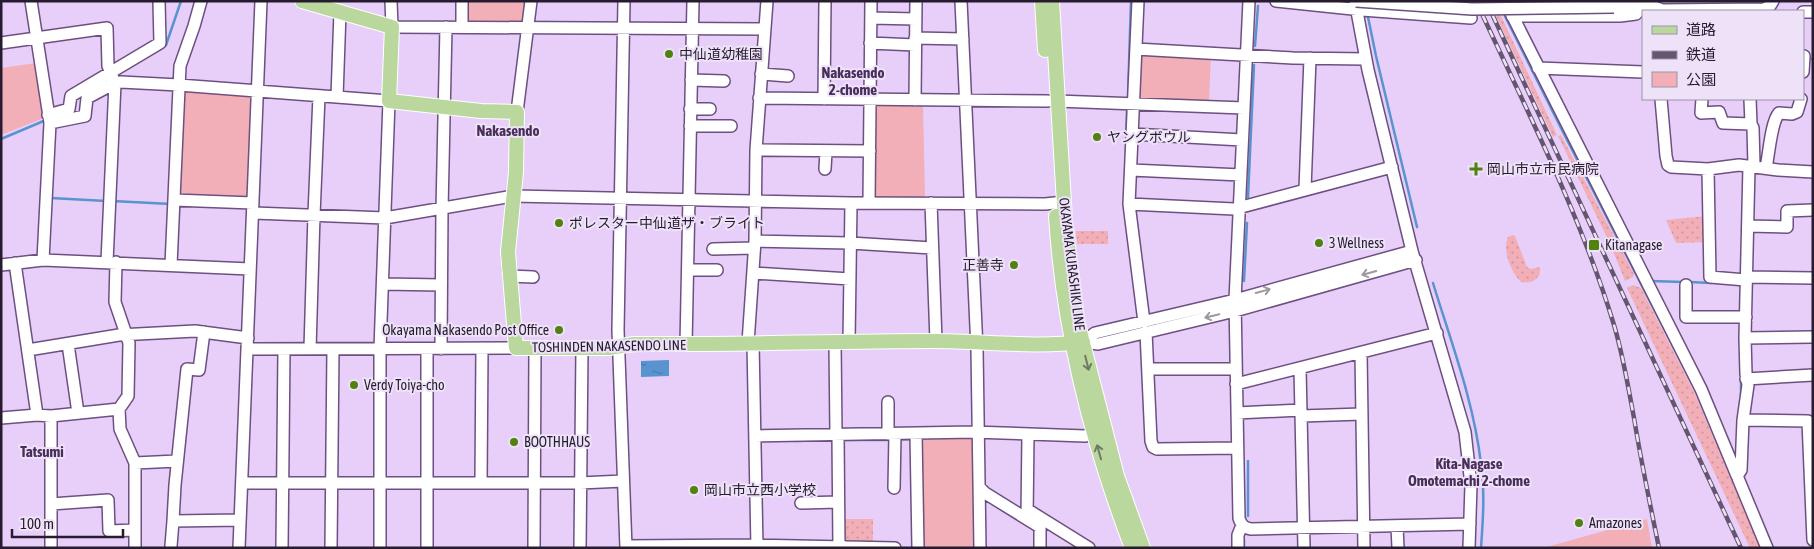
<svg xmlns="http://www.w3.org/2000/svg" width="1814" height="549" viewBox="0 0 1814 549" font-family="'Asap Condensed','Noto Sans JP',sans-serif">
  <style>
    .grass { fill: url(#grass-dots) }
    .green { fill: #f2afb7 }
    .water { fill: url(#water-ripples) }
    .lines { fill: none; stroke-linecap: round; stroke-linejoin: round }
    .stream { stroke: #5993d0; stroke-width: 2.5 }
    .minor-casing { stroke: #6d5080; stroke-width: 14 }
    .major-casing { stroke: #fff; stroke-width: 16 }
    .minor { stroke: #fff; stroke-width: 11 }
    .major { stroke: #bad79e; stroke-width: 14 }
    .rail-casing { stroke: #655570; stroke-width: 4.5 }
    .rail { stroke: #eee2f8; stroke-width: 2.5; stroke-dasharray: 8; stroke-linecap: butt }
    .minor-bridge-casing { stroke: #6d5080; stroke-width: 14; stroke-linecap: butt }
    .minor-bridge { stroke: #fff; stroke-width: 11 }
    .oneway { stroke: #9e98a1 }
    .oneway2 { stroke: #707966 }
    .poi-dot { fill: #51810f; stroke: #eee2f8; stroke-width: 2 }
    .labels { text-anchor: middle; stroke-width: 4; stroke-linejoin: round; paint-order: stroke }
    .poi-label { font-size: 14px; fill: #271b2f; stroke: #eee2f8; text-anchor: start }
    .street-label { font-size: 14px; fill: #271b2f; stroke: #eee2f8 }
    .neighbourhood-label { font-size: 15px; font-weight: bold; fill: #492d5a; stroke: #eee2f8 }
  </style>
  <defs>
    <pattern id="grass-dots" width="8" height="8" patternUnits="userSpaceOnUse" patternTransform="scale(1.25)"><rect width="8" height="8" fill="#f2afb7"/><path d="M2 2h.1M6 6h.1" fill="none" stroke="#d0969e" stroke-width="1.8" stroke-linecap="round"/></pattern>
    <pattern id="water-ripples" width="26" height="14" patternUnits="userSpaceOnUse" patternTransform="scale(1.25)"><rect width="26" height="14" fill="#5993d0"/><path d="M2 4q2-2 4 0t4 0M15 11q2-2 4 0t4 0" fill="none" stroke="#4a77a9"/></pattern>
  </defs>
  <rect width="100%" height="100%" fill="#e8cffa"/>
  <path class="grass" d="M1489,1H1494L1557,135L1553,137Z
    M1561,135L1634,274L1633,277L1625,281L1611,246L1558,136Z
    M1706,216L1707,242L1676,243L1666,220Z
    M1076,231H1108V244H1077Z
    M1513,235L1515,236L1527,267L1531,269L1540,267C1541,279 1533,284 1521,282C1511,272 1502,251 1508,237Z
    M1633,285L1641,288L1694,392L1760,548H1750L1627,288Z
    M843,519H873V541H845L842,538Z"/>
  <path class="green" d="M465,1H525L522,25L468,24L465,20Z
    M1143,52L1211,55L1209,101L1141,99L1138,96L1139,56Z
    M36,63L44,118L1,135V68Z
    M185,89L249,93L253,98L248,198H180L182,91Z
    M876,104L923,105L925,198L875,199L872,196L874,106Z
    M971,438L973,440L977,548H921L920,440Z
    M1647,519L1652,548H1543Z"/>
  <path class="water" d="M669,360V376L641,377V361Z"/>
  <g class="lines">
    <path class="stream" d="M1503,12L1564,134L1692,383
      M1368,17L1376,56L1417,227
      M163,46L166,45L181,1
      M1255,46L1258,6
      M1812,59H1813
      M1128,95L1131,1
      M1126,107L1127,108L1126,155
      M1,139L46,120
      M1248,197L1254,65
      M51,198L106,201
      M112,201L171,204
      M502,257L503,271
      M1244,281L1247,223
      M1650,281L1684,282
      M1689,282L1711,283
      M1433,283C1451,342 1474,402 1481,464C1485,492 1483,520 1481,548
      M1741,378V395
      M899,439H908
      M842,440H891
      M794,441L834,440
      M1248,461V516
      M1244,540V548"/>
    <g class="minor-casing">
      <path id="minor" d="M31,1L50,123L43,260
        M391,1L392,27L764,29
        M624,1L618,330L626,548
        M961,1L977,349L980,548
        M1138,1L1129,204L1144,322
        M1249,1L1235,300L1239,518C1241,525 1244,528 1251,529L1470,524
        M1276,1L1362,10L1471,18L1465,1
        M1355,1L1368,70L1412,251L1465,432L1471,485L1469,548
        M1505,1L1701,389L1767,548
        M1614,7H1654L1662,10L1764,9L1770,6L1773,1
        M1803,12H1813
        M1512,16H1620L1636,14L1640,9
        M871,18L916,19
        M462,26V1
        M915,38L963,39
        M1,43L107,28L108,66L115,83L107,262
        M870,43L915,45
        M1136,49L1293,58L1365,59
        M1538,68L1643,72
        M1803,72L1804,56
        M761,74L788,76
        M691,80L724,81
        M337,97L340,12
        M759,98L1048,101
        M824,99L825,1
        M1661,99L1666,156L1668,165L1671,167L1708,169L1739,165L1778,170L1813,172
        M1702,99L1701,113L1719,112L1723,123L1751,124
        M1750,99L1751,124L1753,128L1754,166
        M915,100L916,1
        M1057,101L1244,108
        M690,109H710
        M517,112L531,1
        M48,115L69,109L71,96L160,43L159,1
        M50,123L85,116L87,98L115,83L121,82L179,85L389,101L380,349V548
        M690,126H731
        M1132,134L1242,140
        M756,150L870,151
        M1766,168C1769,154 1771,122 1779,113L1792,114L1797,112L1801,99
        M825,169L826,151
        M1708,169L1710,277L1746,280
        M1131,170L1241,175
        M1305,189L1310,58
        M174,200L253,203
        M869,202L871,1
        M931,203L936,341
        M1129,204L1234,209L1392,167
        M253,213L385,218L513,196L851,203L1045,204L1064,202
        M1748,226L1787,227V211L1813,210
        M755,241L850,243L932,248
        M713,249L754,248
        M116,262L115,302L129,343L128,396L119,409L120,429L135,463V548
        M15,263L37,415
        M1,265L43,260L250,269
        M171,265L180,66L194,26L201,1
        M688,270H717
        M753,273L850,279
        M509,276L533,277
        M1746,277L1813,278
        M383,284L441,285
        M1686,285V317H1746
        M204,332L199,370L187,369L175,485L173,521L240,520
        M1146,332L1151,441L1153,447L1157,449L1237,448
        M1745,338L1811,337
        M835,342L836,435
        M849,342L851,203
        M1083,342L1098,344L1235,311L1416,260
        M1083,342L1095,333L1235,300L1412,251
        M748,343L755,241L756,150L767,1
        M753,343L757,548
        M68,344L78,413
        M686,345L693,1
        M247,349L516,348
        M310,349L314,215L319,96
        M427,349V548
        M441,349L442,209L446,27
        M28,350L119,335L195,331L248,338
        M1361,353L1364,548
        M1148,369H1236
        M1300,369L1304,548
        M1746,379L1813,375
        M1236,384L1437,333
        M1237,413L1301,410
        M1301,416L1362,414
        M1,418L37,415L51,416L119,409
        M1743,420L1808,421L1813,540
        M888,434V402
        M916,434L918,548
        M838,435L839,548
        M755,436L973,432L1085,436L1094,433
        M135,463L177,461
        M1737,476L1741,470L1743,420L1748,385L1746,374L1745,338L1749,166
        M481,482L482,348
        M242,483H580L623,481
        M894,488L895,434
        M980,488L985,493L1040,527V548
        M801,503L838,502
        M51,504L108,500L109,531L135,530
        M1028,510L1089,548
        M1027,519L1028,434
        M1397,526L1398,548
        M171,546L173,521
        M626,546L756,545L895,548
        M51,548V416
        M239,548L261,1
        M282,548L284,349
        M331,548L333,349
        M534,548L535,348
        M580,548L582,348
        M1238,548V535L1242,525"/>
    </g>
    <g class="major-casing">
      <path id="major" d="M302,1L392,27L389,101L481,111L517,112L516,172L508,252L516,348H609L634,344C734,345 834,341 934,341C983,341 1034,348 1083,342
        M1042,1L1045,50
        M1052,1L1065,220L1077,320L1117,476L1143,548
        M1056,216C1063,330 1091,441 1132,548"/>
    </g>
    <use href="#minor" class="minor"/>
    <use href="#major" class="major"/>
    <g class="rail-casing">
      <path id="rail" d="M1476,1C1525,107 1580,213 1614,325C1623,355 1628,386 1634,418C1641,461 1650,504 1659,548
        M1486,1L1741,548"/>
    </g>
    <use href="#rail" class="rail"/>
    <g class="minor-bridge-casing">
      <path id="minor-bridge" d="M1356,1L1472,9L1614,7"/>
    </g>
    <use href="#minor-bridge" class="minor-bridge"/>
  </g>
  <defs><path id="oneway-shaft" d="M-6 0H5M1.5-3L5.5 0L1.5 3" fill="none" stroke-width="1.6" stroke-linecap="round" stroke-linejoin="round" transform="scale(1.25)"/></defs>
  <g class="oneway">
    <use href="#oneway-shaft" transform="translate(1369 273) rotate(164)"/>
    <use href="#oneway-shaft" transform="translate(1263 291) rotate(-15)"/>
    <use href="#oneway-shaft" transform="translate(1212 316) rotate(166)"/>
  </g>
  <g class="oneway2">
    <use href="#oneway-shaft" transform="translate(1087 363) rotate(76)"/>
    <use href="#oneway-shaft" transform="translate(1099 452) rotate(-106)"/>
  </g>
  <g class="poi-dot">
    <circle cx="669" cy="54" r="5"/>
    <circle cx="1097" cy="137" r="5"/>
    <path d="M1473.5 161.5h5v5h5v5h-5v5h-5v-5h-5v-5h5z"/>
    <circle cx="559" cy="223" r="5"/>
    <circle cx="1319" cy="243" r="5"/>
    <rect x="1588" y="239" width="12" height="12" rx="2.5"/>
    <circle cx="1014" cy="265" r="5"/>
    <circle cx="559" cy="330" r="5"/>
    <circle cx="354" cy="385" r="5"/>
    <circle cx="514" cy="442" r="5"/>
    <circle cx="694" cy="490" r="5"/>
    <circle cx="1579" cy="523" r="5"/>
  </g>
  <g class="labels">
    <g class="poi-label">
      <text x="679" y="59">中仙道幼稚園</text>
      <text x="1107" y="142">ヤングボウル</text>
      <text x="1487" y="174">岡山市立市民病院</text>
      <text x="569" y="228">ポレスター中仙道ザ・ブライト</text>
      <text x="1329" y="248">3 Wellness</text>
      <text x="1605" y="250">Kitanagase</text>
      <text x="1004" y="270" text-anchor="end">正善寺</text>
      <text x="549" y="335" text-anchor="end">Okayama Nakasendo Post Office</text>
      <text x="364" y="390">Verdy Toiya-cho</text>
      <text x="524" y="447">BOOTHHAUS</text>
      <text x="704" y="495">岡山市立西小学校</text>
      <text x="1589" y="528">Amazones</text>
    </g>
    <g class="street-label">
      <text transform="translate(1072 264) rotate(83)" y="5">OKAYAMA KURASHIKI LINE</text>
      <text transform="translate(609 346) rotate(-1)" y="5">TOSHINDEN NAKASENDO LINE</text>
    </g>
    <g class="neighbourhood-label">
      <text x="853" y="78">Nakasendo<tspan x="853" dy="17">2-chome</tspan></text>
      <text x="508" y="136">Nakasendo</text>
      <text x="42" y="457">Tatsumi</text>
      <text x="1469" y="469">Kita-Nagase<tspan x="1469" dy="17">Omotemachi 2-chome</tspan></text>
    </g>
  </g>
  <rect width="1814" height="549" fill="none" stroke="#271b2f" stroke-width="5"/>
  <rect x="1642" y="10" width="162" height="90" fill="#eee2f8" stroke="#9e92a8"/>
  <rect x="1652" y="26" width="25" height="8" fill="#bad79e" stroke="#9e92a8"/>
  <text x="1686" y="35" font-size="15" fill="#271b2f">道路</text>
  <rect x="1652" y="51" width="25" height="8" fill="#655570" stroke="#9e92a8"/>
  <text x="1686" y="60" font-size="15" fill="#271b2f">鉄道</text>
  <rect x="1652" y="72" width="25" height="15" fill="#f2afb7" stroke="#9e92a8"/>
  <text x="1686" y="85" font-size="15" fill="#271b2f">公園</text>
  <path d="M12 529v8h111v-8" fill="none" stroke="#271b2f" stroke-width="2.5"/>
  <text x="20" y="529" font-size="15" fill="#271b2f" stroke="#eee2f8" stroke-width="4" paint-order="stroke">100 m</text>
</svg>
